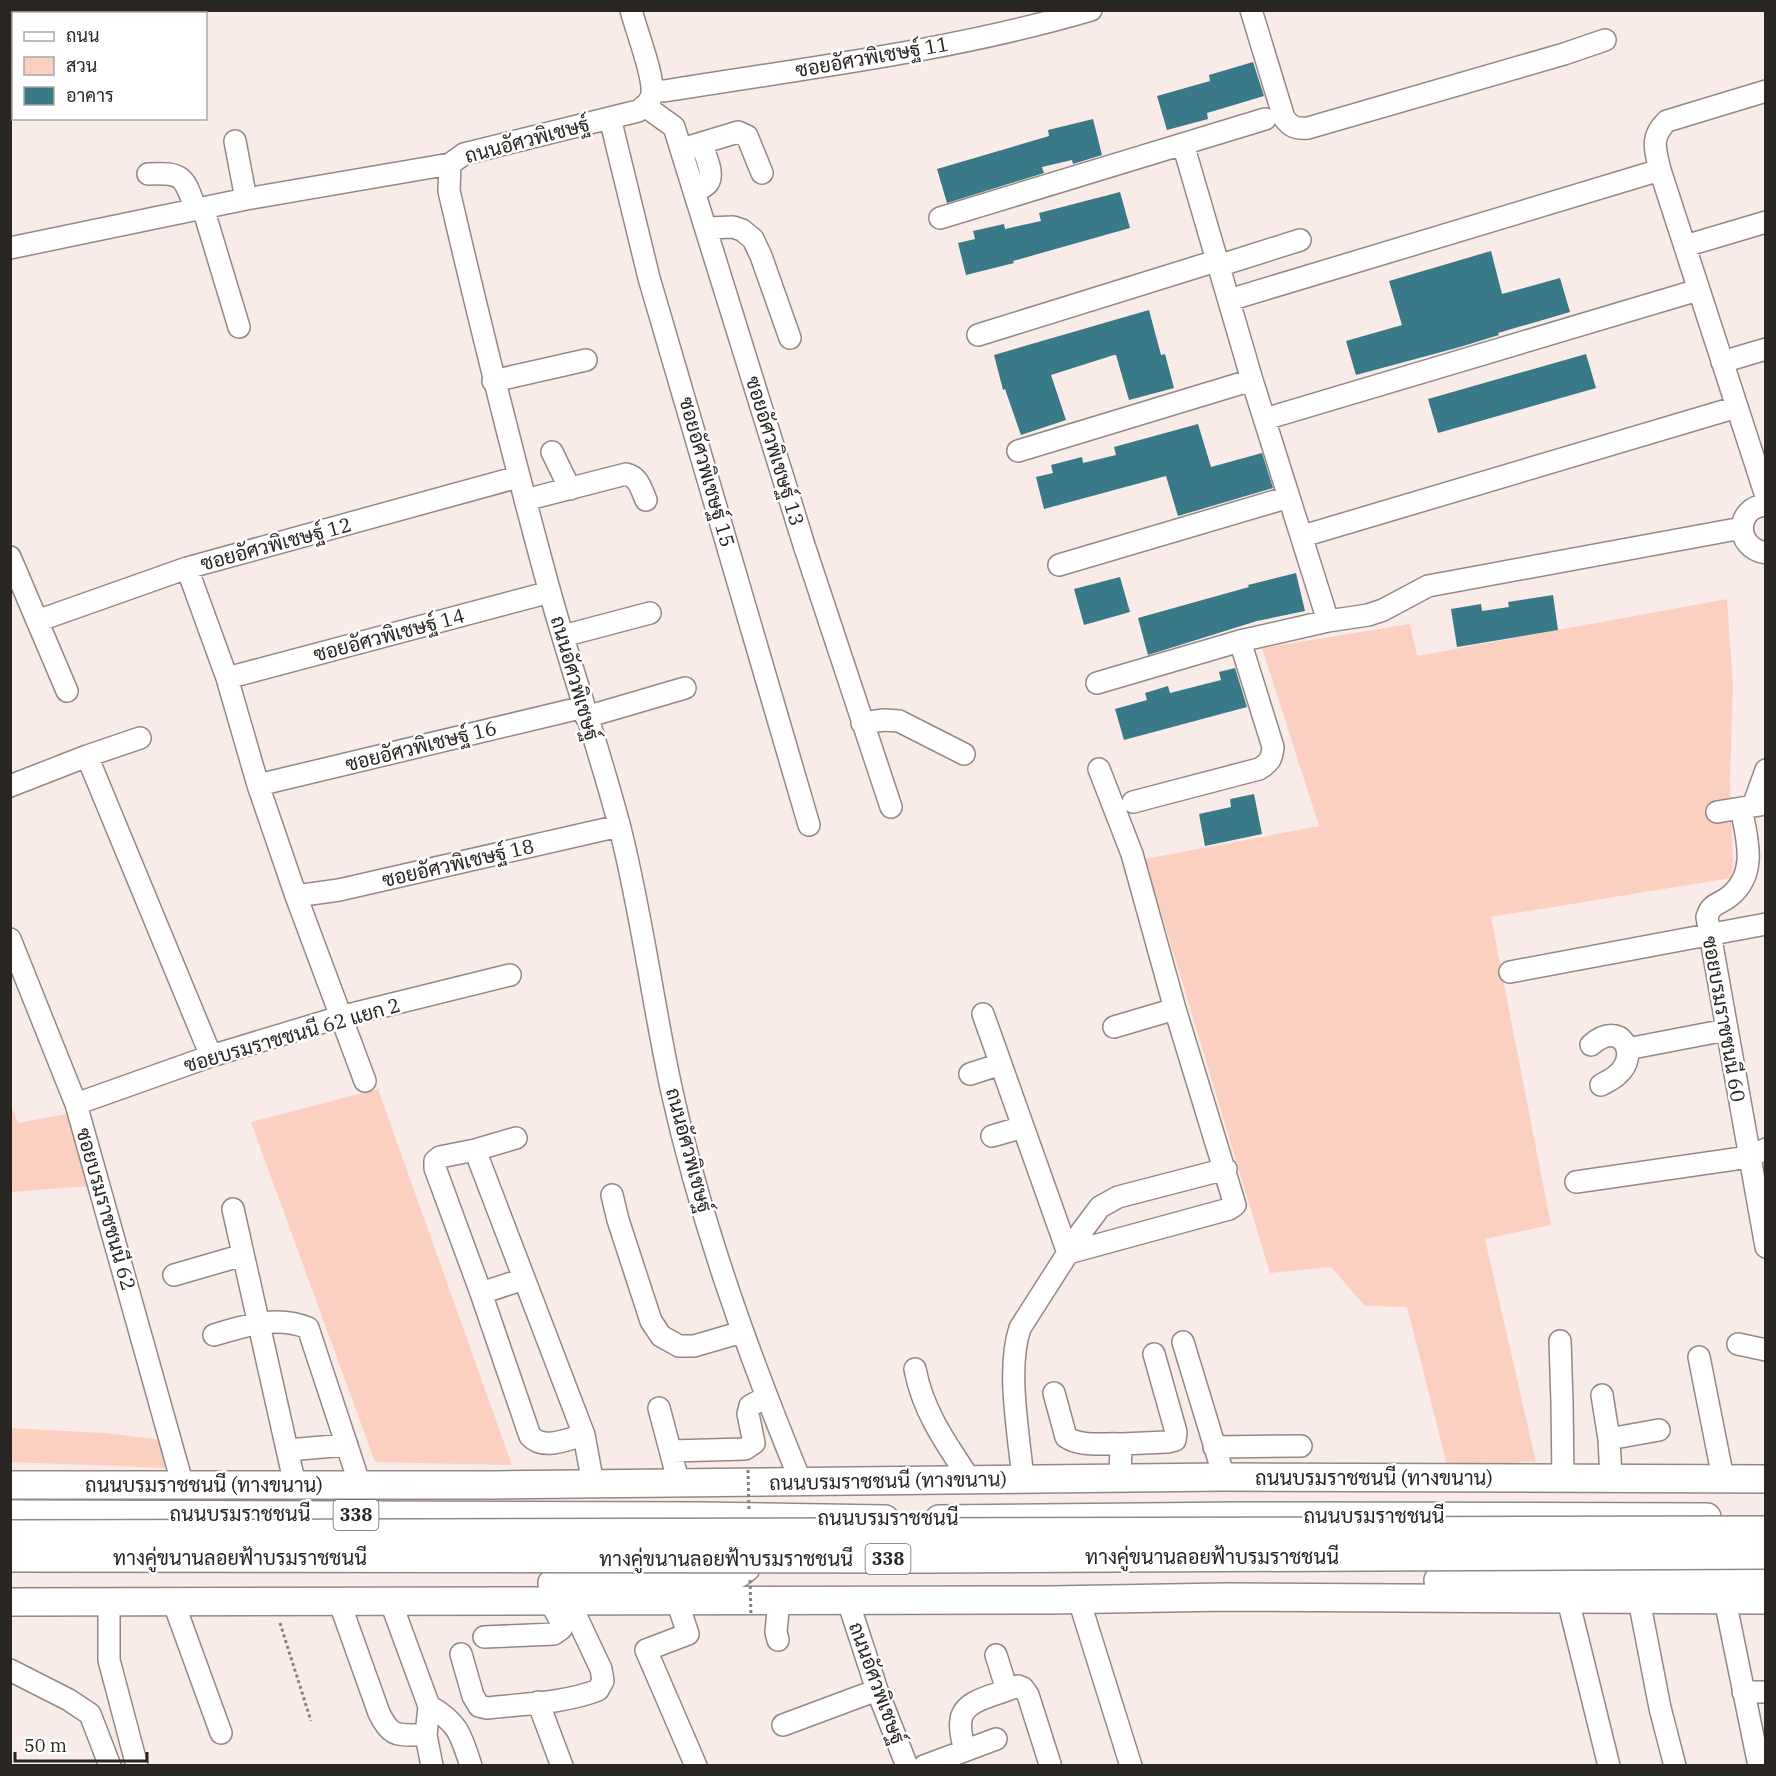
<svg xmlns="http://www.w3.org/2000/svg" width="1776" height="1776" viewBox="0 0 1776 1776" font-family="'IBM Plex Serif',Sarabun,serif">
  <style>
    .green { fill: #fbd0c0 }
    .building { fill: #3a7987 }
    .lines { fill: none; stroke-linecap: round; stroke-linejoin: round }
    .minor-casing { stroke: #948884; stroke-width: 24 }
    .major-casing { stroke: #948884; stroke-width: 30 }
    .path { stroke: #877f7c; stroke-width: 3; stroke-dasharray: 3 3; stroke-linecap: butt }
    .minor { stroke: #fff; stroke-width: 21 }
    .major { stroke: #fff; stroke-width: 27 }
    .major-bridge-casing { stroke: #948884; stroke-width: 30; stroke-linecap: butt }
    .path-bridge { stroke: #877f7c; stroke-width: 3; stroke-dasharray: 3 3; stroke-linecap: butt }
    .major-bridge { stroke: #fff; stroke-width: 27 }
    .labels { text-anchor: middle; stroke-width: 5; stroke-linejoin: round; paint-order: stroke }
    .shield { fill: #fff; stroke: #696665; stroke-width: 1.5 }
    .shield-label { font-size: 18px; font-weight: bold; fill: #292523 }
    .street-label { font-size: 20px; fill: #292523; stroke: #fff }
  </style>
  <rect width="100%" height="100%" fill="#f9ece8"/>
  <path class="green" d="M1727,599L1733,685L1730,780L1733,862L1731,878L1491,917L1551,1225L1485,1239L1536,1462L1447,1465L1407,1307L1365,1306L1331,1267L1270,1273L1145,859L1319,826L1262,648L1410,624L1417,656Z
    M378,1089L512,1465L375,1462L251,1122Z
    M10,1102L18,1123L66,1114L90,1186L11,1192Z
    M10,1428L104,1433L163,1440L168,1468L11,1462Z"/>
  <path class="building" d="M1253,62L1264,96L1207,113L1208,119L1167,130L1157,96L1210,81L1209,75Z
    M1093,119L1102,155L1073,164L1072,160L1042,167L1044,173L947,203L937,169L1049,136L1048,130Z
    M1120,192L1130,228L1013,261L1014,263L966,275L958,243L975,239L973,231L1004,224L1005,229L1041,221L1039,213Z
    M1491,251L1502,294L1560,278L1570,312L1498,333L1499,335L1460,347L1356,375L1346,341L1402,325L1389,281Z
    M1149,310L1161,355L1165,354L1174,388L1129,400L1116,355H1114L1051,375L1066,420L1021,435L1005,389L1003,390L994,355Z
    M1586,354L1596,388L1438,433L1428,399Z
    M1198,424L1211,467L1262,453L1273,488L1178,516L1166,476L1044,509L1036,477L1053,473L1051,465L1082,457L1083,463L1116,455L1114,447Z
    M1296,573L1305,611L1257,621L1148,655L1138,618L1249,587L1248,585Z
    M1120,577L1130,612L1084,625L1074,589Z
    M1553,595L1558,630L1457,647L1451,609L1481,604L1482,611L1509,607L1508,602Z
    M1235,668L1247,707L1124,740L1115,709L1147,700L1145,693L1168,686L1170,693L1221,680L1219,672Z
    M1254,794L1262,834L1205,846L1199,814L1231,807L1230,799Z"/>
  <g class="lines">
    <g class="minor-casing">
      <path id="minor" d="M112,10L113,14
        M631,10C636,30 654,75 652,93C651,102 645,106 638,111L464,154L450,164L449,191C480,324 513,457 549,589C571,669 599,748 620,828C642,915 653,1005 672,1092C702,1226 749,1356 801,1482
        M1251,10L1284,118C1291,127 1296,129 1308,128L1564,54L1605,40
        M652,89L664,91C806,68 952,51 1091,10
        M1766,91L1667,121C1650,137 1655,149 1660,170L1766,496
        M645,106L674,127L804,545L891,807
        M610,118L649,278L809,825
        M235,141L246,199
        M1183,144L1252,380L1328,621
        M682,149L738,132L747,136L762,173
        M148,174C184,172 184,177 196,210
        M696,191C700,189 706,186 708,183C715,173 704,153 701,143
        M203,208L239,327
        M940,218L1265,119
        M706,228L733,227L742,230L753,239L761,256L790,338
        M1685,246L1766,222
        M10,248L246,199L450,164
        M1218,266L1300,240
        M1229,300L1660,170
        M978,335L1216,261
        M1722,362L1766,349
        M493,381L586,360
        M1265,419L1698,290
        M1018,451L1252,380
        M552,452L570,489
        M525,500L626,474C639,477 641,489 646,500
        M1766,505C1735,507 1734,548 1766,553
        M1303,536L1737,407
        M10,557L67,691
        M1059,565L1289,497
        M187,568L227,678L258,785L296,896L365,1081
        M37,621L187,568L518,477
        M563,636L650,613
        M227,678L550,592
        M1097,683L1240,641L1328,621L1368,615L1383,610L1428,586L1742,528
        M586,717L685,688
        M862,723L884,720L899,721L964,754
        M87,756L211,1056
        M258,785L584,707
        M10,786L87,756L140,738
        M1133,802L1259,769C1269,763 1272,759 1273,747L1240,641
        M1753,806L1766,770
        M1741,808C1747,838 1758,873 1730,896C1719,905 1711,903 1707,917L1766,1247
        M1717,812L1766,804
        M296,896L339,890L619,826
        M10,939L76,1104L183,1486
        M1510,972L1766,924
        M983,1014L1068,1253L1229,1209L1235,1205L1175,1009L1132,854L1099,769
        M1114,1027L1175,1009
        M1591,1045C1621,1018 1641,1055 1617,1075C1613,1079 1606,1082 1601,1085
        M1627,1049L1726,1030
        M970,1074L1001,1064
        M76,1104L211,1056L340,1017L510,975
        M992,1136L1023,1127
        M475,1150L584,1435L593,1484
        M1576,1182L1749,1157L1766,1149
        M612,1195L618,1220L651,1321L661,1336L679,1346H694L742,1332
        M233,1209L295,1485
        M174,1275L243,1255
        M524,1279L481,1293L530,1436C544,1451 567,1439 584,1435
        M481,1293L435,1168V1161L440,1157L475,1150L516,1138
        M214,1335C244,1326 277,1315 308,1328L360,1485
        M1560,1341L1562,1402L1563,1478
        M1183,1342L1224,1477
        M1738,1344L1766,1350
        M1699,1357L1723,1478
        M915,1369C923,1412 947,1445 971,1481
        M1054,1393L1066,1437C1080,1447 1104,1443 1121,1444L1120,1479
        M1602,1395L1609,1439L1611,1478
        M659,1408L679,1484
        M1609,1439L1659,1430
        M1121,1444L1167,1442L1175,1440L1176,1432L1154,1354
        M1214,1447L1301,1446
        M287,1450L347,1445
        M671,1451L745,1449L754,1443L748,1414L750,1406L766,1397
        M1023,1480C1019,1434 1006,1370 1020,1328L1082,1231L1100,1207L1118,1197L1226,1169
        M390,1600L429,1706L426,1735L432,1766
        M1079,1600L1131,1766
        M1568,1600L1609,1766
        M1639,1600L1660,1708L1675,1766
        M1725,1600L1759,1766
        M173,1601L221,1733
        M339,1601L379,1713C392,1740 399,1734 426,1735
        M677,1601L688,1634L646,1650L696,1766
        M848,1601L877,1690L907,1766
        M109,1602V1660L137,1766
        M484,1637L554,1634L561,1629L560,1620L549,1600
        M778,1640L776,1632L779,1600
        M461,1654L473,1696L479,1706L487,1708C522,1704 566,1703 598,1690L603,1681L601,1669L569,1601
        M996,1655L1007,1690L1018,1686L1023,1688L1028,1695L1050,1764
        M10,1670L69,1700L90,1714L110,1766
        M1743,1692H1766
        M538,1702L562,1766
        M429,1706C458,1722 461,1735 471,1766
        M783,1725L877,1690
        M964,1749C963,1741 959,1729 961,1720C963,1701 992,1696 1007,1690
        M924,1766L996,1739"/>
    </g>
    <g class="major-casing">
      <path id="major" d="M10,1485H495L1224,1477L1766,1479
        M10,1514L701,1516L885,1519
        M939,1519L1241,1516L1707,1517
        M1438,1580H1766
        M552,1583L738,1574L746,1568
        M10,1602L1050,1600L1227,1597L1766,1600"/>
    </g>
    <path class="path" d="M280,1623L311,1721"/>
    <use href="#minor" class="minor"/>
    <use href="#major" class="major"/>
    <g class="major-bridge-casing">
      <path id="major-bridge" d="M10,1534L1766,1530
        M10,1558L932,1559L1766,1555"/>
    </g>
    <path class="path-bridge" d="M748,1470L749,1511
      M750,1580L751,1615"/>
    <use href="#major-bridge" class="major-bridge"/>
  </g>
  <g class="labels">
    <g class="shield">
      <rect x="333.5" y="1500" width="45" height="30" rx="4.5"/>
      <rect x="865.5" y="1544" width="45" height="30" rx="4.5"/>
    </g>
    <g class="shield-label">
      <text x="356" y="1521">338</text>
      <text x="888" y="1565">338</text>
    </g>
    <g class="street-label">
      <text transform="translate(872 57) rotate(-10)" y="7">ซอยอัศวพิเชษฐ์ 11</text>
      <text transform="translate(527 140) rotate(-15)" y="7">ถนนอัศวพิเชษฐ์</text>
      <text transform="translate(775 451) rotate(73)" y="7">ซอยอัศวพิเชษฐ์ 13</text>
      <text transform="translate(707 472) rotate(74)" y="7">ซอยอัศวพิเชษฐ์ 15</text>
      <text transform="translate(276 544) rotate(-15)" y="7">ซอยอัศวพิเชษฐ์ 12</text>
      <text transform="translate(389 635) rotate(-15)" y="7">ซอยอัศวพิเชษฐ์ 14</text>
      <text transform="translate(575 678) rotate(74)" y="7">ถนนอัศวพิเชษฐ์</text>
      <text transform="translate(421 746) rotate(-14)" y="7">ซอยอัศวพิเชษฐ์ 16</text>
      <text transform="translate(458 863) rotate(-13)" y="7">ซอยอัศวพิเชษฐ์ 18</text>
      <text transform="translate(1724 1019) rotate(80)" y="7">ซอยบรมราชชนนี 60</text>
      <text transform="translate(292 1035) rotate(-16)" y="7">ซอยบรมราชชนนี 62 แยก 2</text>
      <text transform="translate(689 1150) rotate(75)" y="7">ถนนอัศวพิเชษฐ์</text>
      <text transform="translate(106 1209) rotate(74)" y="7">ซอยบรมราชชนนี 62</text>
      <text x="1374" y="1485">ถนนบรมราชชนนี (ทางขนาน)</text>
      <text transform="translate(888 1481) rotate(-1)" y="7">ถนนบรมราชชนนี (ทางขนาน)</text>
      <text x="204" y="1492">ถนนบรมราชชนนี (ทางขนาน)</text>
      <text x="240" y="1521">ถนนบรมราชชนนี</text>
      <text x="1374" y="1523">ถนนบรมราชชนนี</text>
      <text x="888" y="1525">ถนนบรมราชชนนี</text>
      <text x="1212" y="1564">ทางคู่ขนานลอยฟ้าบรมราชชนนี</text>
      <text x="240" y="1565">ทางคู่ขนานลอยฟ้าบรมราชชนนี</text>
      <text x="726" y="1566">ทางคู่ขนานลอยฟ้าบรมราชชนนี</text>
      <text transform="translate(877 1683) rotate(70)" y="7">ถนนอัศวพิเชษฐ์</text>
    </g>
  </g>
  <rect width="1776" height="1776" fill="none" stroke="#292523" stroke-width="24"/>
  <rect x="12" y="12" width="195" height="108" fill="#ffffff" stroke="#a9a8a7" stroke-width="1.5"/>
  <rect x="24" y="32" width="30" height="9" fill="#ffffff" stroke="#a9a8a7" stroke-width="1.5"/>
  <text x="66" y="42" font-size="18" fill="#292523">ถนน</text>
  <rect x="24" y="57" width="30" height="18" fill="#fbd0c0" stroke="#a9a8a7" stroke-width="1.5"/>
  <text x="66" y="72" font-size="18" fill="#292523">สวน</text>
  <rect x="24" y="87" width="30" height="18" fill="#3a7987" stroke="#a9a8a7" stroke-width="1.5"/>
  <text x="66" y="102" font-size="18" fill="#292523">อาคาร</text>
  <path d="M15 1752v9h132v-9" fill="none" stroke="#292523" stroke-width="3"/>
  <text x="24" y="1752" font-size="18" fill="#292523" stroke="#ffffff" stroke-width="4.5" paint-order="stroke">50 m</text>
</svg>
